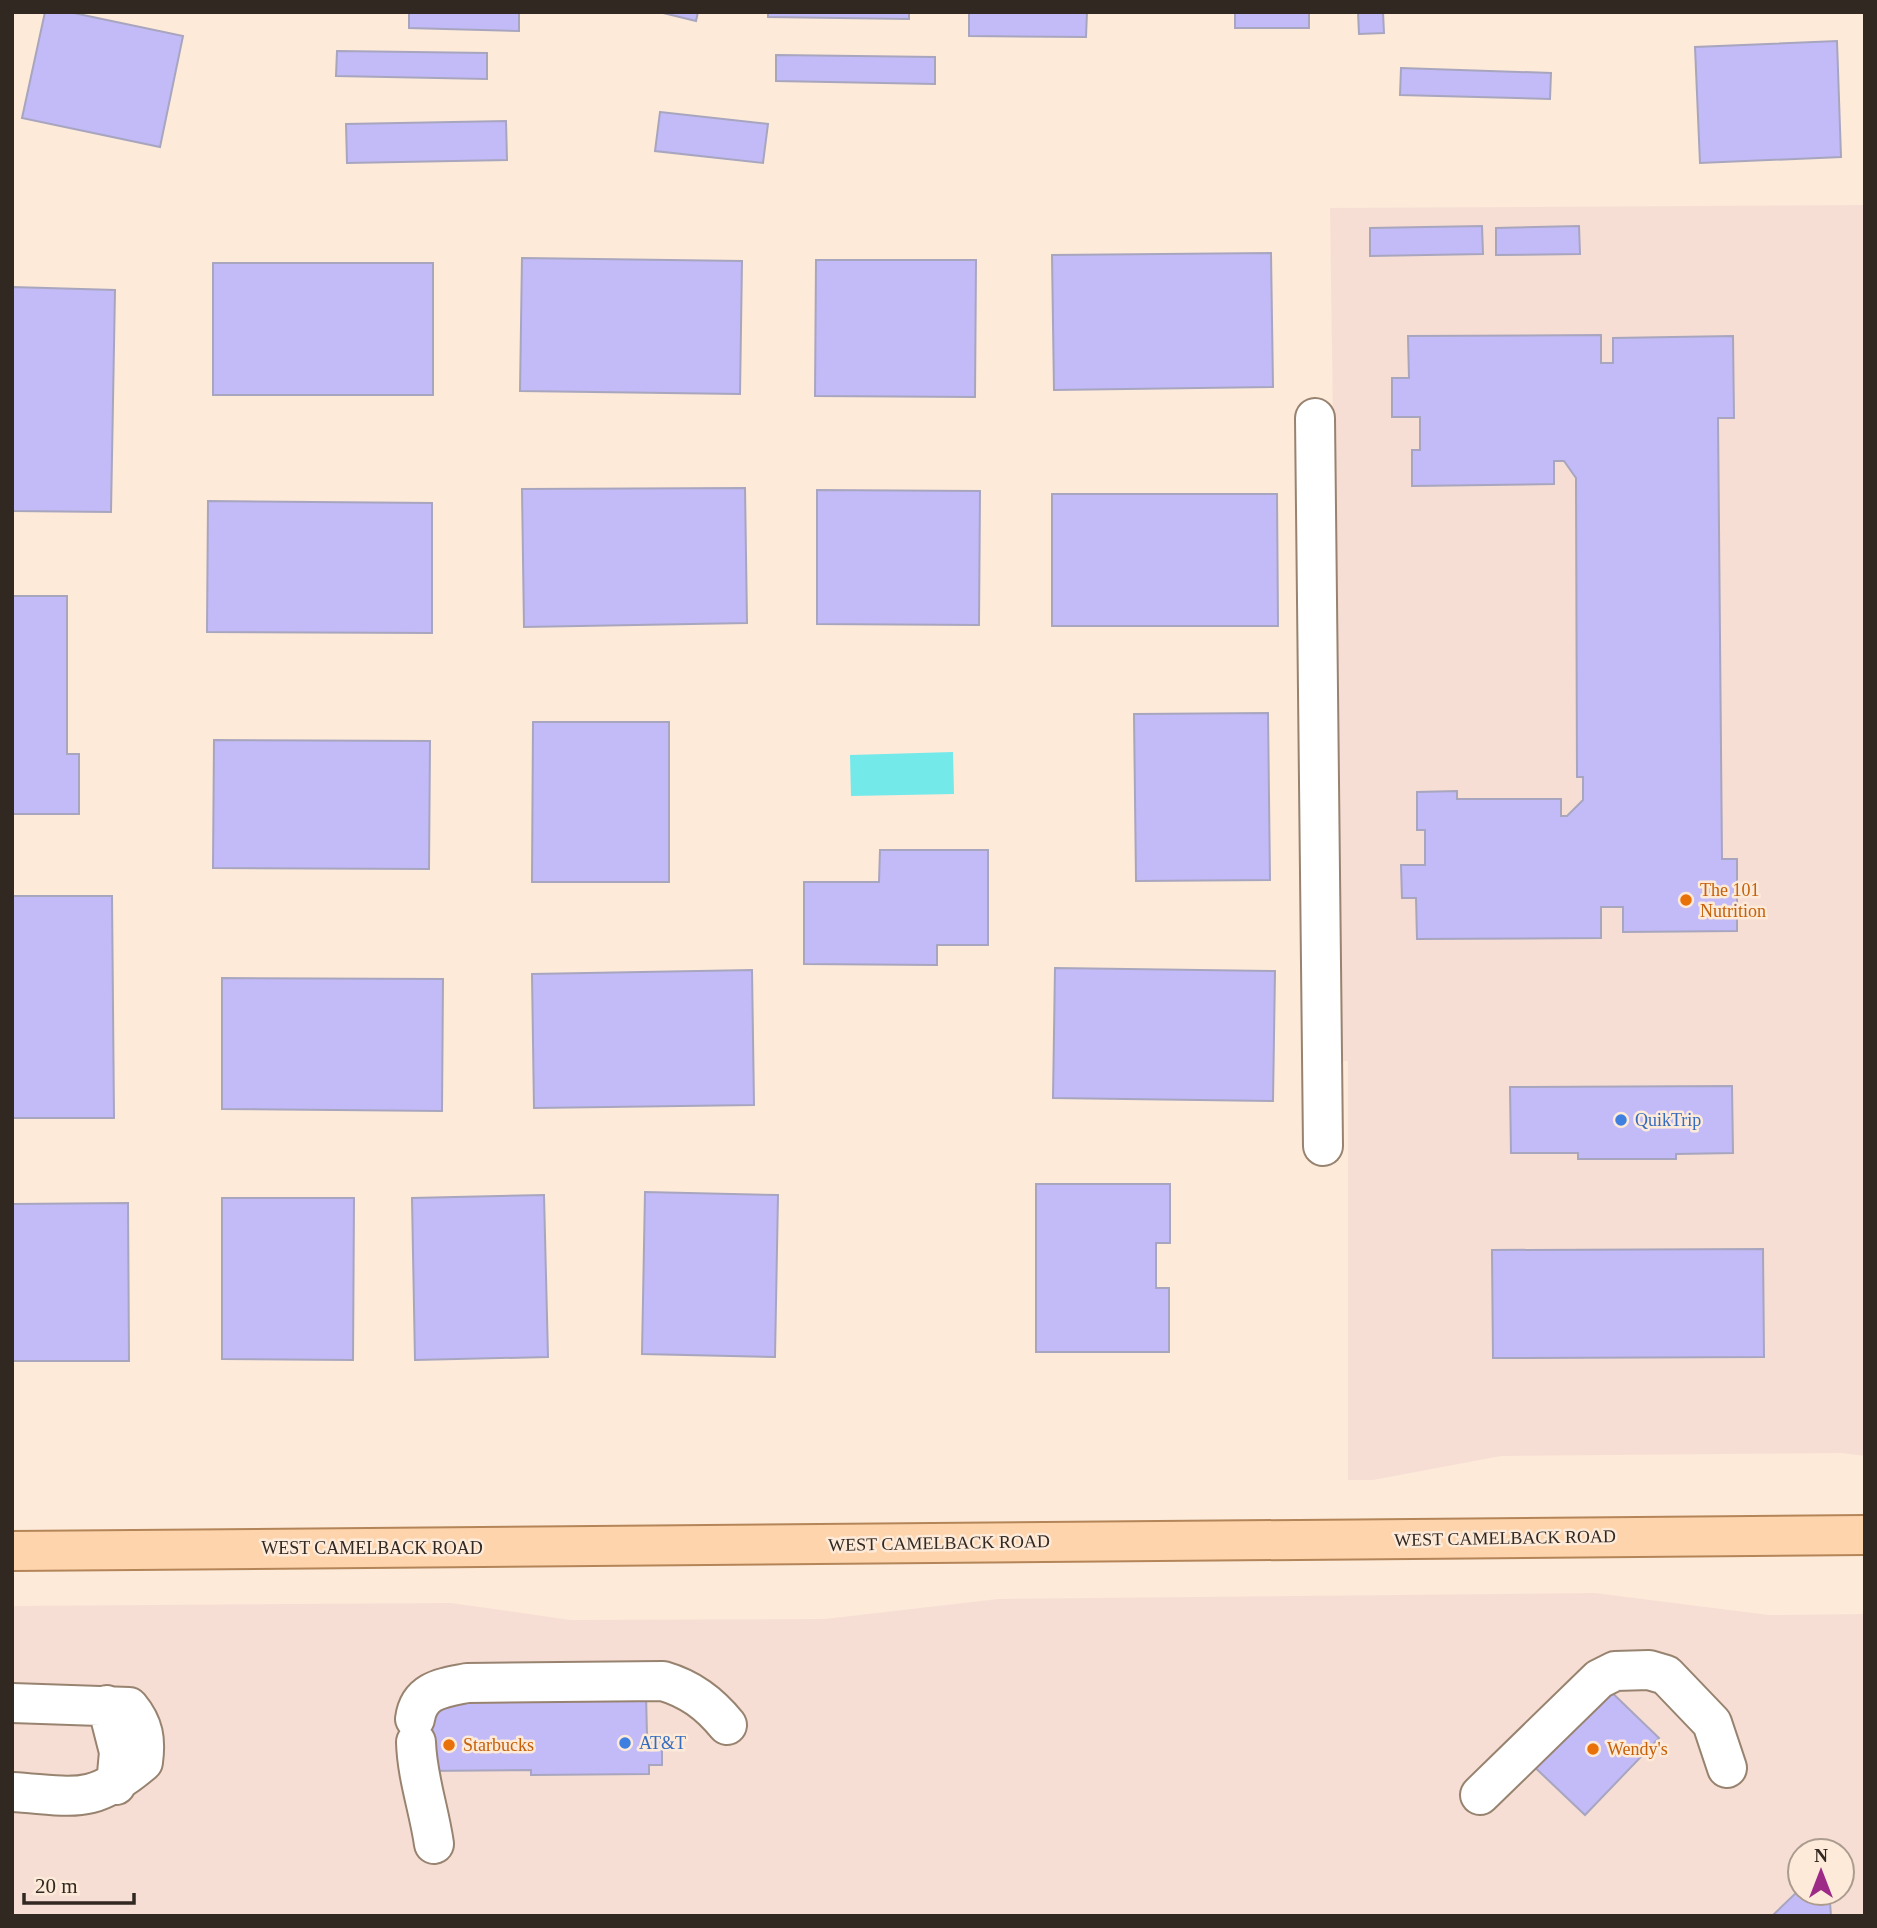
<svg xmlns="http://www.w3.org/2000/svg" width="1877" height="1928" viewBox="0 0 1877 1928" font-family="Georgia,serif">
  <style>
    .commercial { fill: #f6ded4; fill-rule: evenodd }
    .water { fill: #74e9ea }
    .building { fill: #c2bbf7; stroke: #a8a5bf; stroke-width: 2 }
    .lines { fill: none; stroke-linecap: round; stroke-linejoin: round }
    .minor-casing { stroke: #988370; stroke-width: 42 }
    .major-casing { stroke: #b48558; stroke-width: 42 }
    .minor { stroke: #fff; stroke-width: 38 }
    .major { stroke: #fdd4ac; stroke-width: 38 }
    .food-dot { fill: #e8710a; stroke: #fdead9; stroke-width: 2.5 }
    .shop-dot { fill: #3f7fe0; stroke: #fdead9; stroke-width: 2.5 }
    .labels { text-anchor: middle; stroke-width: 5; stroke-linejoin: round; paint-order: stroke }
    .food-label { font-size: 18px; fill: #c56008; stroke: #fdead9; text-anchor: start }
    .shop-label { font-size: 18px; fill: #366cbe; stroke: #fdead9; text-anchor: start }
    .street-label { font-size: 18px; fill: #312821; stroke: #fdead9 }
  </style>
  <rect width="100%" height="100%" fill="#fdead9"/>
  <path class="commercial" d="M1865,205V1456L1842,1453L1501,1456L1373,1480H1348V1061H1342L1330,208Z
    M1595,1593L1769,1615L1865,1614V1916H12V1606L451,1603L571,1620L825,1619L998,1599ZM1800,1851H1842V1893H1800Z"/>
  <path class="water" d="M953,752L954,794L851,796L850,755Z"/>
  <path class="building" d="M45,12H69L183,36L160,147L22,118Z
    M409,12H519V31L409,28Z
    M659,12H698L696,21Z
    M768,12H909V19L768,17Z
    M969,12H1087L1086,37L969,36Z
    M1235,12H1309V28H1235Z
    M1358,12H1383L1384,33L1359,34Z
    M1837,41L1841,157L1700,163L1695,47Z
    M337,51L487,53V79L336,76Z
    M776,55L935,57V84L776,81Z
    M1401,68L1551,73L1550,99L1400,95Z
    M660,112L768,124L763,163L655,151Z
    M506,121L507,160L347,163L346,124Z
    M1482,226L1483,254L1370,256V228Z
    M1579,226L1580,254L1496,255V228Z
    M1271,253L1273,387L1054,390L1052,255Z
    M522,258L742,261L740,394L520,391Z
    M816,260H976L975,397L815,396Z
    M213,263H433V395H213Z
    M12,287L115,290L111,512L12,511Z
    M1601,335V363H1613V338L1733,336L1734,418H1718L1722,859H1737V931L1623,932V907H1601V938L1417,939L1416,898H1402L1401,865H1425V830H1417V792L1457,791V799H1561V816H1567L1583,800V777H1577L1576,478L1564,461H1554V484L1412,486V450H1420V417H1392V378H1409L1408,336Z
    M745,488L747,623L524,627L522,489Z
    M817,490L980,491L979,625L817,624Z
    M1052,494H1277L1278,626H1052Z
    M208,501L432,503V633L207,632Z
    M12,596H67V754H79V814H12Z
    M1268,713L1270,880L1136,881L1134,714Z
    M533,722H669V882H532Z
    M214,740L430,741L429,869L213,868Z
    M880,850H988V945H937V965L804,964V882H879Z
    M12,896H112L114,1118H12Z
    M1055,968L1275,971L1273,1101L1053,1098Z
    M752,970L754,1105L534,1108L532,974Z
    M222,978L443,979L442,1111L222,1109Z
    M1732,1086L1733,1153L1676,1154V1159H1578V1153H1511L1510,1087Z
    M1036,1184H1170V1243H1156V1288H1169V1352H1036Z
    M645,1192L778,1195L775,1357L642,1354Z
    M544,1195L548,1357L415,1360L412,1198Z
    M222,1198H354L353,1360L222,1359Z
    M128,1203L129,1361H12V1204Z
    M1763,1249L1764,1357L1493,1358L1492,1250Z
    M1601,1682L1659,1738L1585,1815L1526,1759Z
    M646,1694L647,1735H662V1765H649V1774L531,1775V1770L421,1771L435,1696Z
    M1800,1889V1893H1821L1830,1902L1831,1916H1772Z"/>
  <g class="lines">
    <g class="minor-casing">
      <path id="minor" d="M1315,418L1323,1146
        M12,1703L129,1707C144,1725 146,1740 143,1762C91,1806 76,1796 12,1792
        M107,1705L119,1752L116,1785
        M415,1719C419,1690 442,1688 467,1683L663,1681C690,1689 709,1703 727,1725
        M416,1742C417,1777 429,1809 434,1844
        M1480,1795L1599,1679L1615,1671L1649,1670L1666,1675L1712,1723L1727,1768"/>
    </g>
    <g class="major-casing">
      <path id="major" d="M12,1551L1865,1535"/>
    </g>
    <use href="#minor" class="minor"/>
    <use href="#major" class="major"/>
  </g>
  <g class="food-dot">
    <circle cx="1686" cy="900" r="7"/>
    <circle cx="449" cy="1745" r="7"/>
    <circle cx="1593" cy="1749" r="7"/>
  </g>
  <g class="shop-dot">
    <circle cx="1621" cy="1120" r="7"/>
    <circle cx="625" cy="1743" r="7"/>
  </g>
  <g class="labels">
    <g class="food-label">
      <text x="1700" y="896">The 101<tspan x="1700" dy="21">Nutrition</tspan></text>
      <text x="463" y="1751">Starbucks</text>
      <text x="1607" y="1755">Wendy's</text>
    </g>
    <g class="shop-label">
      <text x="1635" y="1126">QuikTrip</text>
      <text x="639" y="1749">AT&amp;T</text>
    </g>
    <g class="street-label">
      <text transform="translate(1505 1538) rotate(-1)" y="6">WEST CAMELBACK ROAD</text>
      <text transform="translate(939 1543) rotate(-1)" y="6">WEST CAMELBACK ROAD</text>
      <text x="372" y="1554">WEST CAMELBACK ROAD</text>
    </g>
  </g>
  <rect width="1877" height="1928" fill="none" stroke="#312821" stroke-width="28"/>
  <g transform="translate(1821 1872)"><circle r="33" fill="#fdead9" stroke="#ab9c8f" stroke-width="2"/>
  <path d="M0-5L12 26L0 18L-12 26Z" fill="#9d2a87"/>
  <text y="-10" font-size="19" font-weight="bold" text-anchor="middle" fill="#312821">N</text>
  </g>
  <path d="M24 1893v10h110v-10" fill="none" stroke="#312821" stroke-width="3.5"/>
  <text x="35" y="1893" font-size="21" fill="#312821" stroke="#fdead9" stroke-width="5" paint-order="stroke">20 m</text>
</svg>
